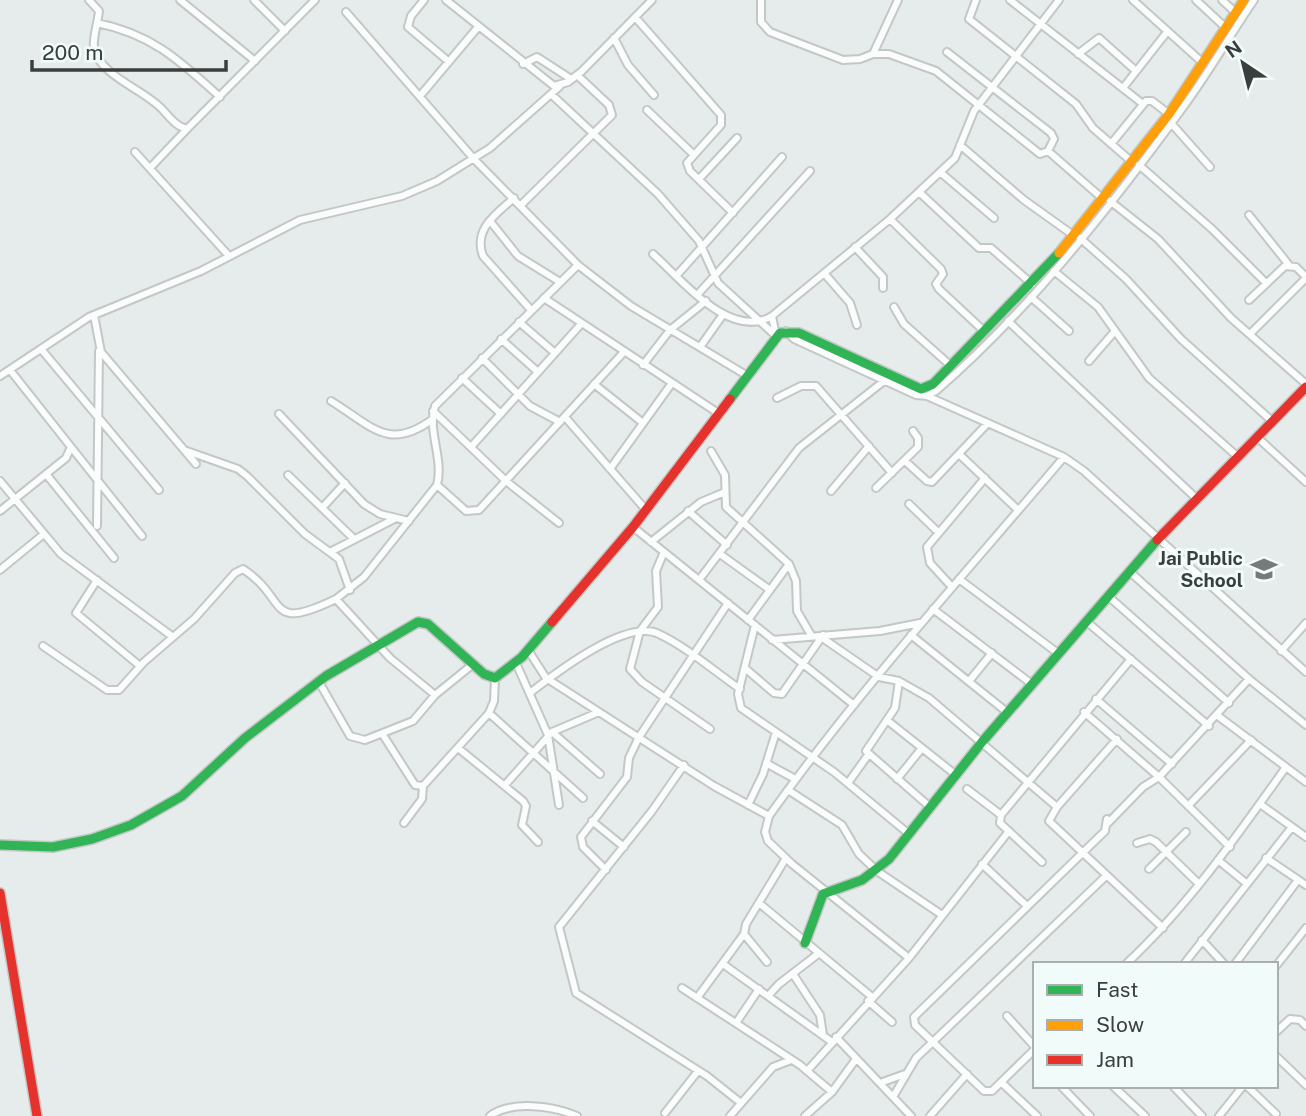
<svg xmlns="http://www.w3.org/2000/svg" width="1306" height="1116" viewBox="0 0 1306 1116" font-family="'Public Sans',sans-serif">
  <style>
    .lines { fill: none; stroke-linecap: round; stroke-linejoin: round }
    .street-casing { stroke: #c3c8c7; stroke-width: 10 }
    .fast-casing { stroke: #c3c8c7; stroke-width: 12 }
    .slow-casing { stroke: #c3c8c7; stroke-width: 12 }
    .jam-casing { stroke: #c3c8c7; stroke-width: 12 }
    .street { stroke: #fbfcfc; stroke-width: 6 }
    .fast { stroke: #30b455; stroke-width: 9 }
    .slow { stroke: #ff9f0a; stroke-width: 9 }
    .jam { stroke: #e5322d; stroke-width: 9 }
    .labels { text-anchor: middle; stroke-width: 6; stroke-linejoin: round; paint-order: stroke }
    .poi-label { font-size: 19px; font-weight: bold; fill: #3a3e3d; stroke: #f1fbfa; text-anchor: end }
  </style>
  <rect width="100%" height="100%" fill="#e6eceb"/>
  <g class="lines">
    <g class="street-casing">
      <path id="street" d="M89,0L99,11C98,23 90,45 96,55C109,79 143,90 161,108C169,116 176,127 187,129L315,0
        M180,0L255,61
        M254,0L285,31
        M424,0L411,16L408,27L448,61
        M446,0L554,86L568,82L581,72L652,0
        M761,0V22L770,32L843,60L860,59L873,54H889L936,71L1040,154L1048,151L1054,139L1051,133L947,52
        M976,0L969,19L1076,104L1093,128L1132,162
        M1010,0L1143,104
        M1133,0L1203,63
        M1196,0L1226,28
        M1222,0L1236,13
        M346,12L474,159L578,265L631,306L746,375
        M635,17L721,115V125L687,163L690,171L733,213
        M97,23C152,34 180,61 220,97
        M614,38L628,65L654,95
        M873,54L898,0
        M1078,54L1099,38L1136,71
        M523,64L537,57L571,79
        M1123,88L1167,32
        M551,94L658,194L699,241L718,283L776,336
        M420,96L478,27
        M647,110L693,154
        M1171,123L1210,167
        M1111,144L1146,101H1152L1169,114
        M960,145L1024,200L1073,235
        M1048,151L1103,199
        M135,152L229,256
        M1139,165L1212,229L1266,283
        M150,168L187,129
        M940,172L994,218
        M699,179L737,138
        M919,192L979,248H991L1032,284
        M514,198C496,214 473,229 483,256L531,310
        M1110,201L1158,239L1231,318L1306,384
        M521,205L612,115L609,105L577,75
        M1249,215L1289,265
        M890,219L941,269L943,274L936,284L939,289L985,332
        M490,221L518,256L560,282
        M1080,238L1126,279L1181,339L1273,422
        M855,247L883,277V288
        M653,254C682,280 731,341 772,316L890,219L955,158L974,111L1059,0
        M1054,271L1098,307L1149,378L1238,457
        M824,273L850,303L857,325
        M677,275L782,157
        M698,294L810,171
        M1031,297L1069,331
        M544,298L718,413
        M1249,300L1285,266L1296,267L1306,277
        M894,307L904,324L951,366
        M94,315L101,352L196,464
        M772,316L776,336
        M1008,321L1197,499
        M519,322L555,353
        M786,331L794,339L916,395L927,396L936,391C1028,312 1112,205 1184,106C1209,72 1230,35 1254,0
        M1250,334L1306,278
        M501,339L538,372
        M700,347L722,316
        M41,349L159,490
        M482,358L530,406L560,422
        M1089,361L1115,331
        M643,365L670,330L706,301
        M0,376L89,317L201,271L300,220L402,196L437,181L490,148L560,86
        M462,378L501,414
        M594,384L643,423
        M927,396L1064,457L1084,471L1306,672
        M777,398L801,386H816L892,473
        M331,401C372,426 388,452 433,419
        M433,411L506,481L559,523
        M279,414L364,504L380,514L409,521
        M565,417L646,510
        M1258,438L1306,482
        M71,447L142,536
        M471,447L581,324
        M184,450L238,469L247,476L305,534L339,559L350,590
        M711,451L725,475L726,507L789,564L796,581L797,611L811,635
        M959,454L1018,510
        M905,461L927,481L932,482L988,423
        M610,469L672,383
        M46,474L114,558
        M288,475L354,539
        M0,481L61,554L173,637
        M437,485L466,511L479,510L623,353
        M876,488L918,447V438L913,431
        M831,491L869,446
        M909,504L938,532
        M322,508L345,483
        M0,511L66,458L71,447L10,370
        M688,511L727,545
        M97,526L99,351
        M633,527L854,705
        M651,542L701,502L725,492
        M330,552L396,518
        M664,552L656,571L658,607L640,631L630,669L642,682L710,729
        M720,554L770,590
        M0,570L44,534
        M1129,571L1249,679L1306,725
        M959,579L1059,654
        M97,580L76,613L140,666
        M699,580L799,448L884,381
        M952,587L930,563L927,547L985,478
        M1108,596L1229,703
        M336,599L364,577L437,485C444,459 427,431 435,406L578,265
        M933,609L1033,685
        M748,620L789,564
        M1086,621L1209,726
        M755,625L738,694L741,708L834,772L909,834
        M911,635L1008,713
        M821,637L879,677L899,681L929,698L1057,807
        M772,640L880,631L920,623
        M43,646L107,690H119L144,662L194,619L235,573L243,569C290,600 265,633 336,599L390,658L435,695
        M528,650L546,678L557,685L714,786L769,816
        M1281,651L1306,623
        M516,663L548,735L559,805
        M746,669L774,693L782,694L823,635
        M970,680L992,653
        M899,681L895,708L866,751L930,807
        M319,682L350,736L365,740L413,721L435,695L472,665
        M531,692C557,672 627,618 659,634C688,648 714,671 740,689
        M1096,699L1172,764
        M1084,712L1159,777L1230,847
        M489,713L583,798
        M1218,716L1306,782
        M888,721L956,775
        M552,732L600,774
        M383,735L415,785L423,786L489,713L494,701L495,678
        M1117,739L1057,807L1049,821L1163,928
        M458,748L523,801L526,806L522,825L538,842
        M766,763L795,779
        M684,765L652,811L559,927L576,993L707,1076L741,1103
        M897,779L922,748
        M848,783L868,755
        M505,785L552,732L599,712
        M967,789L1001,815
        M788,790L842,825L859,854L877,871L942,915
        M1260,804L1306,837
        M748,805L763,774L776,732
        M1188,806L1251,740
        M592,821L624,847
        M404,823L422,799L423,786
        M1108,823L1143,787L1159,777L1249,679
        M1137,843L1150,839L1156,842L1199,884
        M1266,858L1306,885
        M1218,860L1246,883
        M1042,862L1000,823L1001,815L1131,659
        M982,864L1027,906
        M1149,869L1186,832
        M606,870L583,847L581,837L627,777L629,758L639,737L728,603
        M759,903L872,997
        M744,934L767,962
        M1202,940L1224,964
        M909,958L792,864L768,841L765,832L769,816C859,690 964,575 1064,457
        M723,964L832,1042
        M1126,964C1188,906 1237,836 1286,767
        M1184,964L1292,827
        M1235,964L1298,880
        M1276,966L1306,928
        M793,974L820,1015L823,1035
        M682,988L800,1065L832,1092
        M768,996L779,984L818,954
        M697,998L744,934L746,924L786,858
        M868,1001L892,1022
        M1007,1016L1035,1047
        M736,1023L759,989
        M1276,1032L1290,1019L1300,1020L1306,1026
        M836,1037L911,1116
        M1035,1049L992,1091H984L915,1025L914,1017L1105,831L1107,819
        M1276,1056L1306,1085
        M807,1071L909,958L1009,831
        M1001,1082L1037,1116
        M880,1083L905,1074
        M1061,1086L1090,1116
        M1113,1086L1145,1116
        M1173,1086L1202,1116
        M1247,1086L1276,1114
        M893,1097L916,1058L1106,876
        M665,1113L698,1071
        M490,1116C511,1100 554,1106 577,1116
        M730,1116L773,1067L791,1060
        M805,1116L832,1092L856,1059
        M930,1116L967,1074
        M1219,1116L1243,1086"/>
    </g>
    <g class="fast-casing">
      <path id="fast" d="M730,399L780,333H799L921,389L933,384L1059,253
        M0,845L53,847L92,839L131,825L182,796L245,738L326,676L418,622L428,624L484,674L495,678L522,657L552,622
        M805,943L823,894L862,880L889,859L982,742L1157,540"/>
    </g>
    <g class="slow-casing">
      <path id="slow" d="M1059,253L1169,114L1244,0"/>
    </g>
    <g class="jam-casing">
      <path id="jam" d="M1157,540L1306,387
        M552,622L633,527L730,399
        M0,893L37,1116"/>
    </g>
    <use href="#street" class="street"/>
    <use href="#fast" class="fast"/>
    <use href="#slow" class="slow"/>
    <use href="#jam" class="jam"/>
  </g>
  <defs>
    <g id="school-bare" transform="scale(2.1)"><path d="M0-5L7-2L0 1L-7-2ZM-4 1L0 2.5L4 1V4Q0 6-4 4Z" fill="#767b7a" stroke="#f1fbfa" stroke-width="2.5" paint-order="stroke"/></g>
  </defs>
  <g fill-rule="evenodd">
    <use href="#school-bare" x="1264" y="569"/>
  </g>
  <g class="labels">
    <g class="poi-label">
      <text x="1243" y="565">Jai Public<tspan x="1243" dy="22">School</tspan></text>
    </g>
  </g>
  <rect x="1033" y="962" width="245" height="126" fill="#f1fbfa" stroke="#a8afae" stroke-width="2"/>
  <rect x="1047" y="985" width="35" height="10" fill="#30b455" stroke="#a8afae" stroke-width="2"/>
  <text x="1096" y="997" font-size="21" fill="#3a3e3d">Fast</text>
  <rect x="1047" y="1020" width="35" height="10" fill="#ff9f0a" stroke="#a8afae" stroke-width="2"/>
  <text x="1096" y="1032" font-size="21" fill="#3a3e3d">Slow</text>
  <rect x="1047" y="1055" width="35" height="10" fill="#e5322d" stroke="#a8afae" stroke-width="2"/>
  <text x="1096" y="1067" font-size="21" fill="#3a3e3d">Jam</text>
  <g transform="translate(1243 63) rotate(325)" stroke="#f1fbfa" stroke-width="5" paint-order="stroke">
  <path d="M0-5L12 26L0 18L-12 26Z" fill="#3a3e3d"/>
  <text y="-10" font-size="19" font-weight="bold" text-anchor="middle" fill="#3a3e3d">N</text>
  </g>
  <path d="M32 60v10h194v-10" fill="none" stroke="#3a3e3d" stroke-width="3.5"/>
  <text x="42" y="60" font-size="21" fill="#3a3e3d" stroke="#f1fbfa" stroke-width="5" paint-order="stroke">200 m</text>
</svg>
